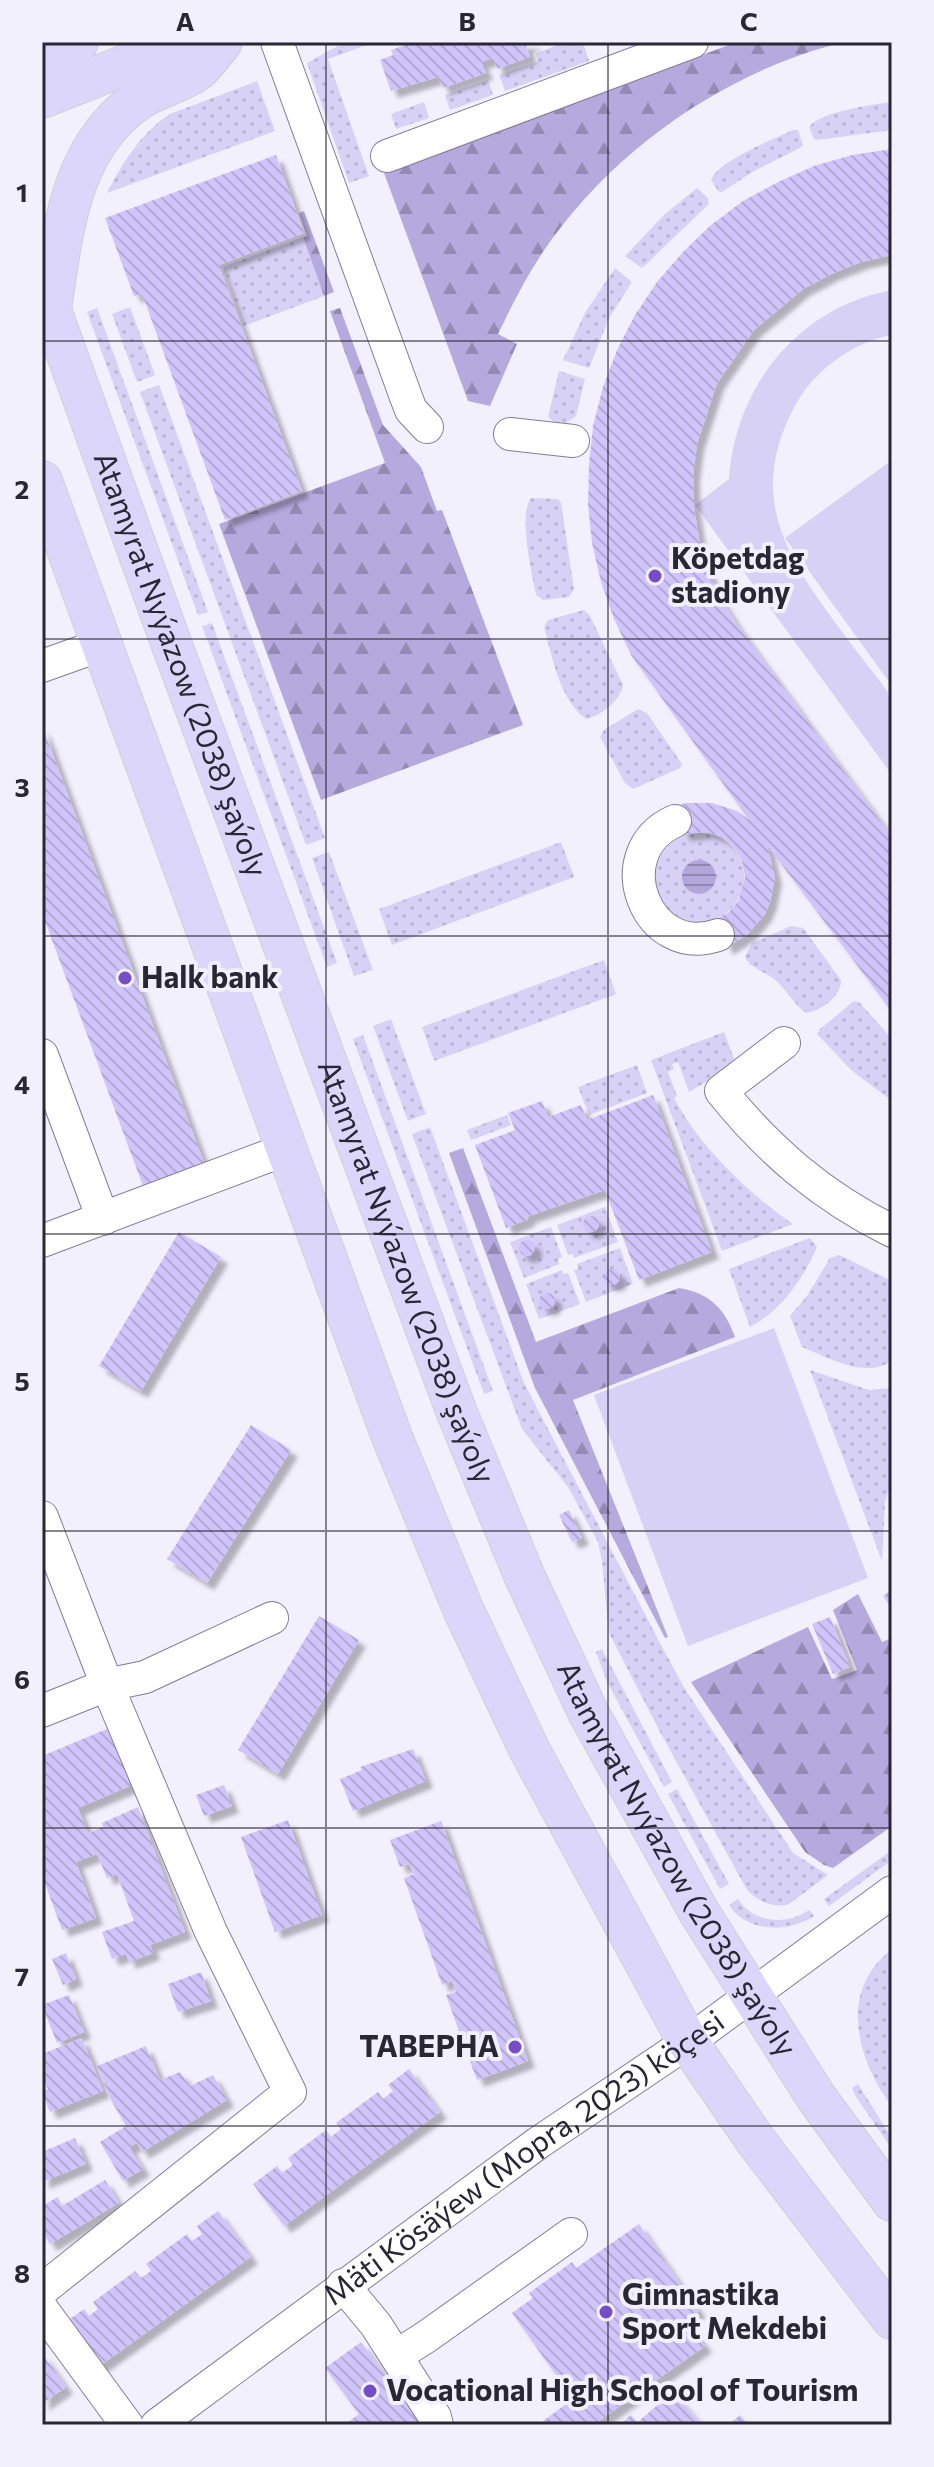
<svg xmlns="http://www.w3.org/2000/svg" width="934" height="2467" viewBox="0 0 934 2467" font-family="Commissioner,sans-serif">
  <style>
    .grass { fill: url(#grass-dots); fill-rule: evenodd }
    .forest { fill: url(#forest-firs) }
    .park { fill: #d8d1f6 }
    .water { fill: url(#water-rules) }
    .building { fill: url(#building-back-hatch); filter: url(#shadow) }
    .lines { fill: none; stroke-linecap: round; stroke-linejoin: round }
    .minor-casing { stroke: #827c99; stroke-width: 34 }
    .major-casing { stroke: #d0cfd2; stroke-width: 42 }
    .minor { stroke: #fff; stroke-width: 32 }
    .major { stroke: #ddd6fb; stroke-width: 40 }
    .grid { fill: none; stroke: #292733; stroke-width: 2; stroke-opacity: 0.55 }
    .poi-dot { fill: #754ec7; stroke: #f2f0fd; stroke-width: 3 }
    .labels { text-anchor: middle; stroke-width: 8; stroke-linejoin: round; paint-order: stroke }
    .poi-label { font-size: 30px; font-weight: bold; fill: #292733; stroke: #f2f0fd; text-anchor: start }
    .street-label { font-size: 30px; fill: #292733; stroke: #f2f0fd }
    .neatline { fill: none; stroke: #292733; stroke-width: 3 }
    .grid-label { font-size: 26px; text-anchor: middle; font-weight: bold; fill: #292733 }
  </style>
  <defs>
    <pattern id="grass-dots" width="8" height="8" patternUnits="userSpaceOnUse" patternTransform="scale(2)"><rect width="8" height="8" fill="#d8d1f6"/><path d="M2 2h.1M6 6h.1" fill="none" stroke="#b9b3d3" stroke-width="1.8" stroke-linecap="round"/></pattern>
    <pattern id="forest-firs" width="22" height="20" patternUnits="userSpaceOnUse" patternTransform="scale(2)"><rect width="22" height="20" fill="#b5aadd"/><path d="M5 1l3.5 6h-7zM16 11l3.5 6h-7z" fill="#938ab4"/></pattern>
    <pattern id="water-rules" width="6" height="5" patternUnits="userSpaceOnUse" patternTransform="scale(2)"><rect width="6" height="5" fill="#b2a7da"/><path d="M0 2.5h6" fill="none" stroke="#9188b1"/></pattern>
    <pattern id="building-back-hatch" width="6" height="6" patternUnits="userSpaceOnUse" patternTransform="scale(2)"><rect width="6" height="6" fill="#d0c5fa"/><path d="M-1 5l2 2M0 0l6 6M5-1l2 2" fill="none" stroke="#b3a9d7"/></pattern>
    <filter id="shadow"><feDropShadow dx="7" dy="7" stdDeviation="2" flood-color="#0004"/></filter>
  </defs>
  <rect width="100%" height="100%" fill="#f2f0fd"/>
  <path class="grass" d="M345,42H366L367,45L328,59L369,176L349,183L307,63Z
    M566,42H583L589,61L505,91L499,75L538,62L536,53Z
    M488,80L493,95L450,110L445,95Z
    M257,81L275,131L107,193C123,162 140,134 170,114Z
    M424,102L429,118L396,129L391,114Z
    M892,102V130L817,140L814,139L809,127C822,111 870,105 892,102Z
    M793,130H798L803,145L800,148L754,171L722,192L718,191L711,180C718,161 772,140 793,130Z
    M697,188L708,198L709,204L642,268L625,256L665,214Z
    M303,237L324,296L244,326L223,267Z
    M615,268L632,282L609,318L589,368L563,360L585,313Z
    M130,307L155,375L137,382L112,314Z
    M97,308L208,612L198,615L87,312Z
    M559,371L585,379L576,416L565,424L555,423L548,417Z
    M159,385L325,838L306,845L140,392Z
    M531,498L558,499L561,503L574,589L569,597L543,600L536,595C532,573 518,515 531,498Z
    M584,610L590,616L623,685C621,700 601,716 586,719C560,701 552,656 544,627L548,620Z
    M212,623L337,963L327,967L202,626Z
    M638,709L647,713L682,764L680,768L633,789L625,783L600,737L604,730Z
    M692,833C709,832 724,836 735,850C745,863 747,881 740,896C733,910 722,918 707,921C651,932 633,848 692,833ZM693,861H705C716,868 719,877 712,888C704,896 695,896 686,888V866Z
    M561,842L574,877L392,945L379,909Z
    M329,852L373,970L354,976L312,858Z
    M791,926L803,928L841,980C841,997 822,1010 807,1013C794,1006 787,989 775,980C765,971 750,969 745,957L752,943Z
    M604,960L616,994L434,1061L422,1027Z
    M854,1001L859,1002L892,1039V1101L851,1070L817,1034L820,1029Z
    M391,1019L426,1114L408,1121L373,1026Z
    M724,1032L736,1064L689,1092L678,1062L672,1064L674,1069L668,1072L677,1096L674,1098C700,1147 747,1192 793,1224L722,1251L651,1060Z
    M363,1035L493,1391L484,1394L353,1039Z
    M637,1065L647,1093L589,1115L578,1087Z
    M507,1115L511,1125L471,1140L467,1130Z
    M430,1127L524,1383L660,1643L685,1689L793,1853L828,1875L789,1904C773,1909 758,1901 747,1890L659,1730L609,1633L602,1562L598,1542L568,1487L522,1429L412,1134Z
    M605,1207L618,1242L574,1258L573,1254L568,1255L557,1225Z
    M551,1227L562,1257L558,1259L559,1264L524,1278L510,1242Z
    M810,1238L817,1247C802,1280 783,1309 750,1327L729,1269Z
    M620,1248L633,1284L586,1302L574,1270L578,1269L577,1264Z
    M839,1255L892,1281V1361C863,1379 830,1358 802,1347L790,1316L807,1296L830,1258Z
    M562,1270L563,1274L568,1273L580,1304L539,1319L526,1284Z
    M810,1370L869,1390L892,1388V1482L885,1501L882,1561Z
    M602,1649L672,1782L664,1787L607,1682L596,1652Z
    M677,1789L729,1884L720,1889L668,1794Z
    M892,1850V1860L829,1906L824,1899Z
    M738,1899C753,1923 787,1926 809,1910L814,1916C788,1933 747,1933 729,1905Z
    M890,1951L892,1968V2107C858,2061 837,1993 890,1951Z
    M858,2084L892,2138V2149L856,2097L852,2088Z"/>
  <path class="forest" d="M737,42H844C730,70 621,144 552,239C530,269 514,301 498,334L517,344L490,406L468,401L384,173Z
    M304,211L334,292L324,296L303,237L307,236L299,213Z
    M340,308L383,425L421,467L437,511L442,510L523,725L321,800L219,524L385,463L330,311Z
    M463,1148L536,1342L679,1288C710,1293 725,1309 735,1337L573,1400L668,1637L665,1638L535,1388L449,1153Z
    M858,1594L882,1642L892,1638V1826L833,1868L824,1865L805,1852L691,1682L808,1627L832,1679L857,1670L833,1610Z"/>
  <path class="park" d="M892,290V335C853,342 815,370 796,404C738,509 801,575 861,657C870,669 882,682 890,696C896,707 892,760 892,775L695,505L729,479C735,386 799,307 892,290Z
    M892,460V686L785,538Z
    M774,1328L868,1578L688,1646L594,1395Z"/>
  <path class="water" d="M682 877a17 17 0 1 1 34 0a17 17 0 1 1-34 0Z"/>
  <path class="building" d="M414,42H536L526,46L530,57L497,69L493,58L481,62L486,73L443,88L438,77L391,91L380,60L393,55L391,50Z
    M892,149V255L861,262L831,274L803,289L754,330L717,383L697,444L693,475L694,507L699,539L708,570L721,599L738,626L892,837V1012L767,845L775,877L770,902L765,914L748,934L726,948L715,920L729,912L739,900L745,877L742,861L734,847L722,837L707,832L683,834L673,806L686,803H712L737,811L749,820L631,655L614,619L601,582L592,543L588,504L589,465L593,426L603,387L617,350L635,315L657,282L683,252L711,225L743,201L778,182L814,166L852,155Z
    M276,155L304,233L219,265L302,491L225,520L142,294L134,296L105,218Z
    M42,725L204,1163L143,1186L42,913Z
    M653,1095L712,1252L639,1280L605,1190L529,1216L527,1220L506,1228L475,1145L515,1130L508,1113L542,1101L548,1117L581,1105L587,1120Z
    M583 1224a8 8 0 1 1 16 0a8 8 0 1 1-16 0Z
    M179,1232L221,1257L141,1391L99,1366Z
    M519 1248a8 8 0 1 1 16 0a8 8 0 1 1-16 0Z
    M604 1277a8 8 0 1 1 16 0a8 8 0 1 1-16 0Z
    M539 1301a8 8 0 1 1 16 0a8 8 0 1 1-16 0Z
    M251,1425L291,1450L207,1583L167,1559Z
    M569,1510L582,1538L572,1542L559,1515Z
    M892,1589V1609L883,1596Z
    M319,1616L359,1640L278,1774L238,1750Z
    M830,1617L850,1667L833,1674L812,1624Z
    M114,1726L137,1783L78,1808L88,1833L103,1827L102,1823L138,1807L185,1932L150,1945L153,1953L129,1962L126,1954L112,1959L102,1932L134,1921L117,1874L107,1878L97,1854L76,1862L96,1918L62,1930L42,1875V1756Z
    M413,1749L426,1781L353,1811L340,1779L362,1770L360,1767Z
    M224,1785L232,1806L204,1816L196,1795Z
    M288,1820L322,1915L275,1932L241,1837Z
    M441,1821L528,2061L477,2080L468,2056L478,2052L474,2041L464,2045L446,1995L456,1992L452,1981L442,1985L404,1878L414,1874L409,1864L400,1867L390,1840Z
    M66,1953L76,1979L63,1985L52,1959Z
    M201,1972L211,2001L178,2012L168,1984Z
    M69,1995L84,2032L57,2043L42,2005Z
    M82,2038L103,2091L50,2112L42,2092L48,2089L42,2077V2054Z
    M146,2046L160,2080L180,2072L190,2086L213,2075L227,2100L142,2152L137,2143L129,2147L143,2169L123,2181L100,2142L126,2126L111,2100L97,2066Z
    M409,2069L440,2112L284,2226L253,2184L277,2166L282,2173L293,2165L288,2158L326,2130L331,2137L341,2129L336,2123L378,2092L383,2099L393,2091L388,2085Z
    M75,2138L86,2164L42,2182V2152Z
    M105,2180L119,2203L50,2244L42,2231V2206L58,2197L62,2206Z
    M218,2211L251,2257L97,2368L64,2323L84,2309L89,2316L98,2309L93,2302L135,2271L141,2278L151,2271L146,2264L187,2234L192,2241L202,2234L197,2226Z
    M639,2224L699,2311L687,2319L705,2346L593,2425H546L543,2421L573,2399L512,2313L533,2298L529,2293L572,2262L576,2268Z
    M361,2342L422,2425H344L359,2414L325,2368Z
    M42,2353L66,2387L42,2404Z
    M673,2392L702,2425H644L640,2420Z
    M631,2415L640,2425H619Z
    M740,2415L749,2425H728Z"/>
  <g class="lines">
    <g class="minor-casing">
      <g id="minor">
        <path d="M277,42L406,397L411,410L427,427"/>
        <path d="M387,156L692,42"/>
        <path d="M510,434L573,441"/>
        <path d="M42,666L101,645"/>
        <path d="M675,821C605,852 646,960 718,935"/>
        <path d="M784,1043L721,1091C769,1151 823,1197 892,1231"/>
        <path d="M42,1055L103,1219"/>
        <path d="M42,1241L287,1149"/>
        <path d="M42,1517L107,1685L211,1932L290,2092L42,2290"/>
        <path d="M42,1711L107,1685L145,1677L272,1618"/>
        <path d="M343,2285L376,2325L435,2417L437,2425"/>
        <path d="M42,2309L127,2425"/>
        <path d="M396,2356L426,2337L571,2234"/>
        <path id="s1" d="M157,2425L538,2143L688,2042L892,1892"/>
      </g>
    </g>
    <g class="major-casing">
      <g id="major">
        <path d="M42,56L78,42"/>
        <path d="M42,98L184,42"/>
        <path id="s2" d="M42,285L166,629L457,1413L524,1575L588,1712L699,1912L816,2097L892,2201"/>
        <path d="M51,308C63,232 69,148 138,100C156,88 181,83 198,70C207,62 215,51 222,42"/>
        <path d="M42,481L392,1437L463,1609L529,1749L688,2042L756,2141L892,2319"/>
      </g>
    </g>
    <use href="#minor" class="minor"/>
    <use href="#major" class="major"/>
  </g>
  <path class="grid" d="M326,42V2425M608,42V2425M42,341H892M42,639H892M42,936H892M42,1234H892M42,1531H892M42,1828H892M42,2126H892"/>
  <g class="poi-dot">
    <circle cx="655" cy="576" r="8"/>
    <circle cx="125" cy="978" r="8"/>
    <circle cx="515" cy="2047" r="8"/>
    <circle cx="606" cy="2312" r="8"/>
    <circle cx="370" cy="2391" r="8"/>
  </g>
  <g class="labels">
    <g class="poi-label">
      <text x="671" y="569">Köpetdag<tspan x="671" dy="34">stadiony</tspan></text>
      <text x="141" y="988">Halk bank</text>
      <text x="499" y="2057" text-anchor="end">ТАВЕРНА</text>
      <text x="622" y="2305">Gimnastika<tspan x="622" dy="34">Sport Mekdebi</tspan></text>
      <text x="386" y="2401">Vocational High School of Tourism</text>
    </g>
    <g class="street-label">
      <text dy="10" stroke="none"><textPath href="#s2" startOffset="404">Atamyrat Nyýazow (2038) şaýoly</textPath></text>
      <text dy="10" stroke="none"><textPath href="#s2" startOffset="1052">Atamyrat Nyýazow (2038) şaýoly</textPath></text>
      <text dy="10" stroke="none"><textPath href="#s2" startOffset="1700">Atamyrat Nyýazow (2038) şaýoly</textPath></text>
      <text dy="10" stroke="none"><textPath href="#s1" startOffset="454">Mäti Kösäýew (Mopra, 2023) köçesi</textPath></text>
    </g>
  </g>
  <rect width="934" height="2467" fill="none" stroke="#f2f0fd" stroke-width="88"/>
  <rect x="44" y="44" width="846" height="2379" class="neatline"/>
  <g class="grid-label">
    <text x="185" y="31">A</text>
    <text x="467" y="31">B</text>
    <text x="749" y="31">C</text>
    <text x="22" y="202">1</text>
    <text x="22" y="499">2</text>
    <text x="22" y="797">3</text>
    <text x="22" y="1094">4</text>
    <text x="22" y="1391">5</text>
    <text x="22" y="1689">6</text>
    <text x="22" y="1986">7</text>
    <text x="22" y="2283">8</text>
  </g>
</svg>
